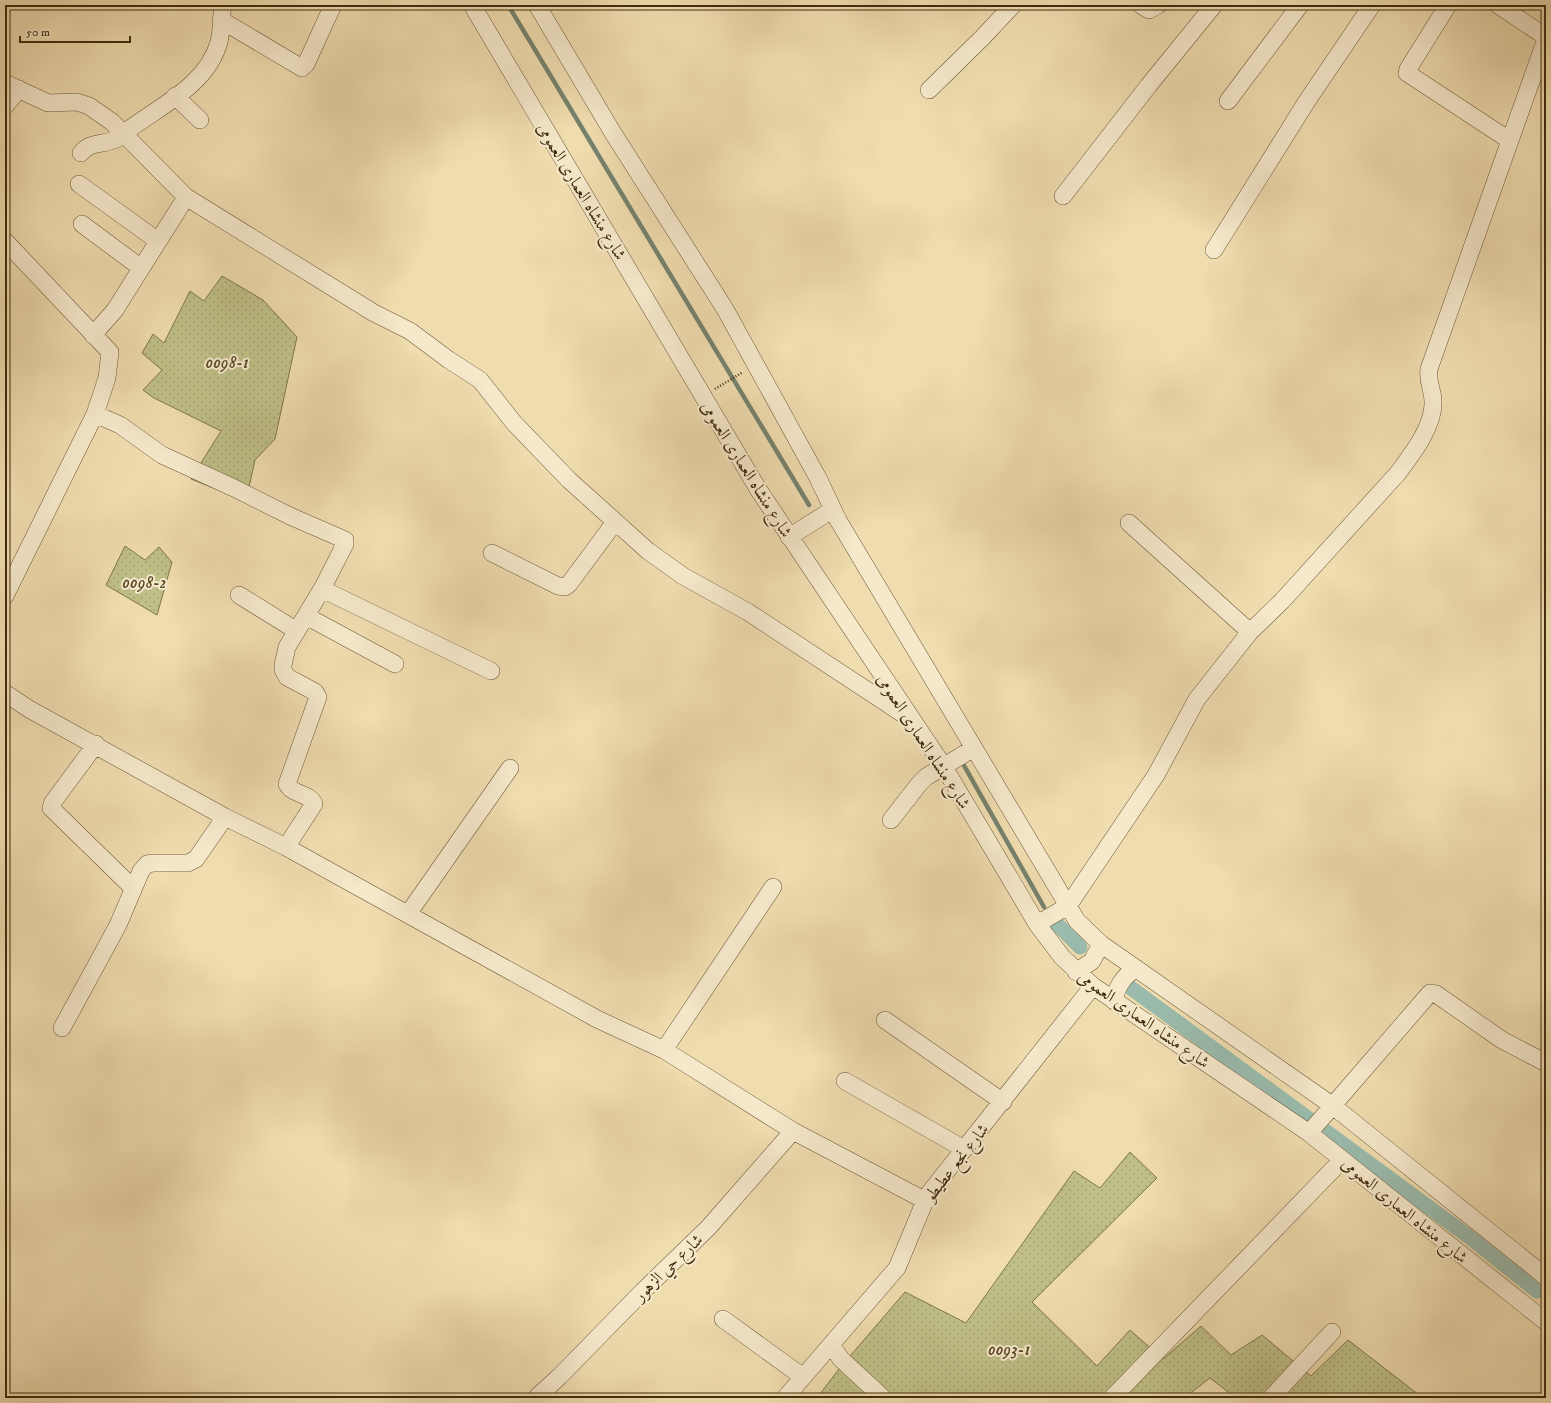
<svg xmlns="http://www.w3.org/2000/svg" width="1551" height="1403" viewBox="0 0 1551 1403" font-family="'IM FELL DW Pica',Amiri,serif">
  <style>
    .park { fill: url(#park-dots); stroke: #80764a }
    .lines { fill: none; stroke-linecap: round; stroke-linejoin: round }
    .stream { stroke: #76826d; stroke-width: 4.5 }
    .canal { stroke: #9abbad; stroke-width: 15 }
    .street-casing { stroke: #6c5836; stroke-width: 18 }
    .path { stroke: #402c0d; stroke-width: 2.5; stroke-dasharray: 1 2; stroke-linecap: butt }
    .street { stroke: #f5e8cb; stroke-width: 17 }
    .labels { text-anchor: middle; stroke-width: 4; stroke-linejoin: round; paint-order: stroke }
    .street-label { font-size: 17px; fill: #402c0d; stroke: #f5e8cb }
    .park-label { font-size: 17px; font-style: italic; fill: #594925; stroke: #f5e8cb }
  </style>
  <defs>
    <pattern id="park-dots" width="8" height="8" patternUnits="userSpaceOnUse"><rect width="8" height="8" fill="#bfbf87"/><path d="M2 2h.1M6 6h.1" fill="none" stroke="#a5a473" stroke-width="1.8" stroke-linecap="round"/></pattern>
  </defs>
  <rect width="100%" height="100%" fill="#efdcaf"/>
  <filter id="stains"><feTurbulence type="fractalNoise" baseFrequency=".005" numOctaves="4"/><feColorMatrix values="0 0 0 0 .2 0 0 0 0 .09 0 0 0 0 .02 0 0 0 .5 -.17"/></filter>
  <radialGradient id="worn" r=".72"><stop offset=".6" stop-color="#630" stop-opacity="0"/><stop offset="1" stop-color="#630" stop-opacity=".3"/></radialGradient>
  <path class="park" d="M222,276L263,300L297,337L275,439L255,460L246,501L191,479L221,431L154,398L143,390L162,370L142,353L153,334L164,343L190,291L204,301Z
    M125,546L145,560L159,547L172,562L157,615L106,585Z
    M1130,1152L1157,1178L1032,1302L1097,1366L1130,1330L1163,1359L1201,1326L1231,1355L1262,1335L1311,1376L1348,1340L1423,1398H1236L1210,1378L1184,1398H817L839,1369L905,1292L966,1323L1074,1171L1100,1188Z"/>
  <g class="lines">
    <path class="stream" d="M508,5L809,505
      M962,762L1044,907"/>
    <path class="canal" d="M1053,920L1080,947
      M1131,988L1472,1239L1537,1291"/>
    <g class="street-casing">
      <path id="street" d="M472,5L758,489L944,767L1037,924L1062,957L1093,986L1309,1133L1546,1322
        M537,5L613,133L725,309L818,478L838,520L1077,921L1101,944L1333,1106L1546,1277
        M1141,5L1149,10L1158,5
        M1448,5L1408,69L1407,73L1509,140
        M1498,5L1546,37
        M221,20L302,68L306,64L333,5
        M5,83L48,103L77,102L89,106L112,122L186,197L374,313L410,331L449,360L480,380L514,423L569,480L648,551L683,576L748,612L906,716
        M929,90L982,38L1013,5
        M175,96L200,120
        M1228,101L1300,5
        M5,106L19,89
        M81,153C92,140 104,146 118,138C152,109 206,89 219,42C222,30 221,17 223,5
        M79,184L158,241
        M1063,196L1149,85L1214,5
        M82,224L141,268
        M5,241L110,352L107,378L95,414L5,596
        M1214,250L1307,101L1372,5
        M93,335L115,310L186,197
        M95,414L120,425L162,455L234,488L290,516L345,540V544L322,589L287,647L283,665V670L287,677L315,692L318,697L287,784C292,795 310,793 314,804L286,847
        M1129,523L1250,632
        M789,537L832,510
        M492,553L558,586L565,587L569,584L615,522
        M322,589L491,671
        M239,595L297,631
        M306,616L395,664
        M5,693L29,709L225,817L286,847L597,1019L664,1050L793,1131L924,1200
        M96,744L53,802L51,808L133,888
        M891,820L919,784L926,777L974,748
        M408,914L510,768
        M1037,924L1068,906L1156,775L1197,699L1250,632L1282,601L1398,473C1412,454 1434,426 1433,402C1433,389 1427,383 1429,369L1546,39
        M1076,972L1092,961L1101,944
        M1114,1001C1117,986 1123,977 1136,968
        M885,1020L1003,1102
        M62,1028L118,925L141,871L147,864L153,863H188L196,859L225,817
        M664,1050L773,887
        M845,1081L964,1149
        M1309,1133L1430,993L1436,994L1502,1040L1546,1063
        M723,1319L803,1377
        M831,1345L841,1359L883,1398
        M536,1398L560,1376L643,1291L708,1228L793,1131
        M785,1398L897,1268L927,1196L1093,986
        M1112,1398L1342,1160
        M1271,1398L1332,1332"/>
    </g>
    <path class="path" d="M715,389L743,372"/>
    <use href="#street" class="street"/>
  </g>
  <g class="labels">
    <g class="street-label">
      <text transform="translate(582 191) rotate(59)" y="6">شارع منشاه العمارى العمومى</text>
      <text transform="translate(747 469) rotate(58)" y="6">شارع منشاه العمارى العمومى</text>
      <text transform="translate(924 741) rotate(57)" y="6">شارع منشاه العمارى العمومى</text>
      <text transform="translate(1144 1019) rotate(35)" y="6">شارع منشاه العمارى العمومى</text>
      <text transform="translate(956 1162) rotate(-52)" y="6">شارع نجع عطيطو</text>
      <text transform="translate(1405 1210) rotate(39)" y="6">شارع منشاه العمارى العمومى</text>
      <text transform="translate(668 1267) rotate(-44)" y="6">شارع حي الزهور</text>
    </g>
    <g class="park-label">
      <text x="227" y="368">0098-1</text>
      <text x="144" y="588">0098-2</text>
      <text x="1009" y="1355">0093-1</text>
    </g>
  </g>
  <rect width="1551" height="1403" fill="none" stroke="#efdcaf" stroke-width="20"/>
  <rect x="6" y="6" width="1539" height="1391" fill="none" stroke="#402c0d" stroke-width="2"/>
  <rect x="10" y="10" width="1531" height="1383" fill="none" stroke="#402c0d"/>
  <path d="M20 36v6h110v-6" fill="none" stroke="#402c0d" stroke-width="2"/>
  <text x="26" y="36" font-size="12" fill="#402c0d" stroke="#f5e8cb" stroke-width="3" paint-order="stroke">50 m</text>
  <rect width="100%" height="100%" filter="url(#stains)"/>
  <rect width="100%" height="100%" fill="url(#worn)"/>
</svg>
